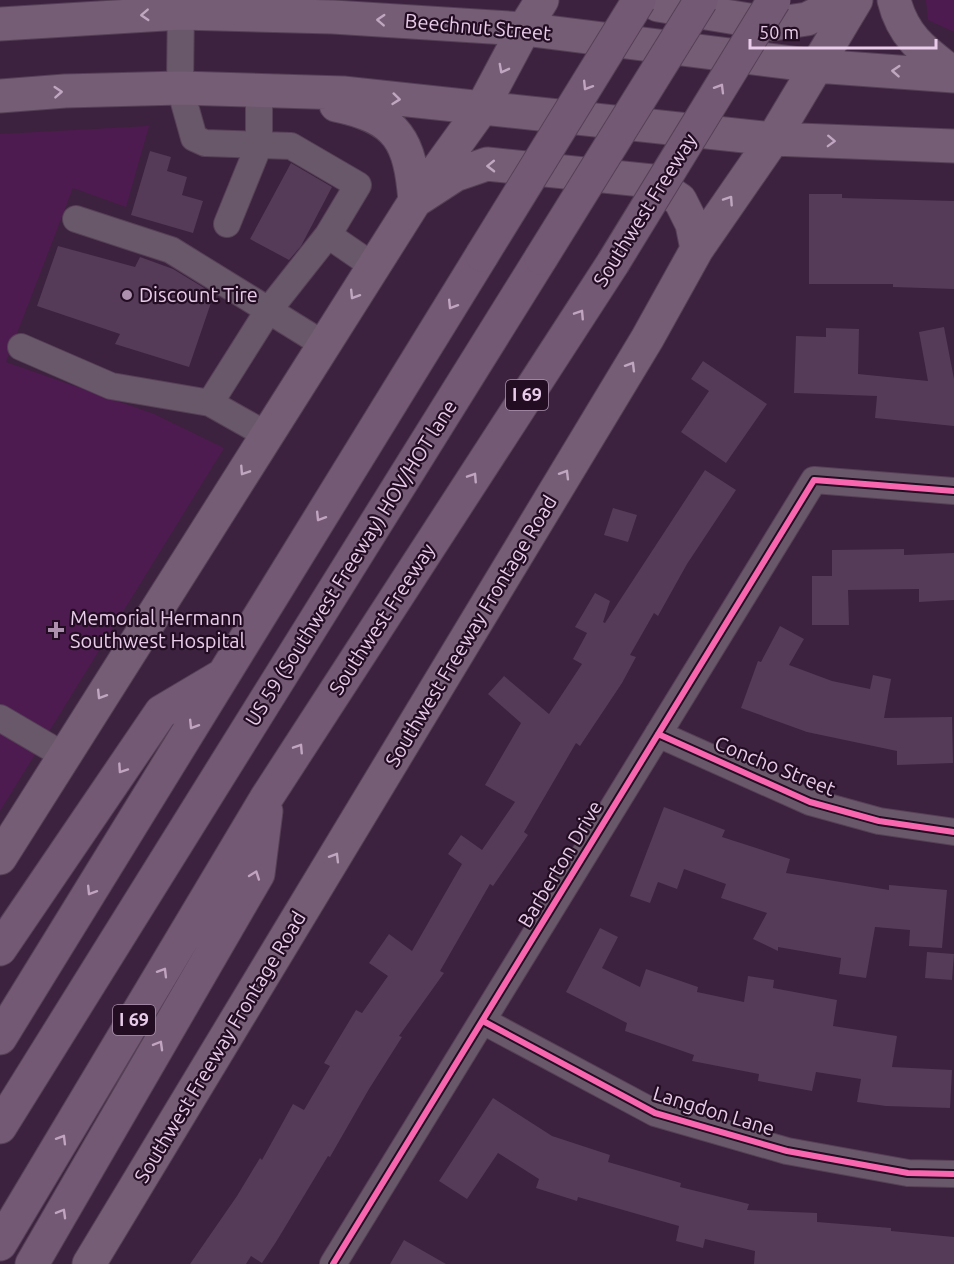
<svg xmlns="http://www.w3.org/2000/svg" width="954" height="1264" viewBox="0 0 954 1264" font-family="Ubuntu,sans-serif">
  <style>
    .built { fill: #4e1b50 }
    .building { fill: #553b57 }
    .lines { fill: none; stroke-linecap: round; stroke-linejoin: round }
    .minor-casing { stroke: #564057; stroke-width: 28 }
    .major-casing { stroke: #564057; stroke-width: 35 }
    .highway-casing { stroke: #564057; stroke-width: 35 }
    .minor { stroke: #69586a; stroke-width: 26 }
    .major { stroke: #755e75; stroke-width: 33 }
    .highway { stroke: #735974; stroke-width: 33 }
    .highway-bridge-casing { stroke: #564057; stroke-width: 35; stroke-linecap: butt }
    .highway-bridge { stroke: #735974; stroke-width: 33 }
    .cycleway-casing { stroke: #220d23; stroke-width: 10 }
    .cycleway { stroke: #f766af; stroke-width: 6 }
    .oneway { stroke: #c0a6c0 }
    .oneway2 { stroke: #c0a4c0 }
    .poi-dot { fill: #ac90ad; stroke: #220d23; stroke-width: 2 }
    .labels { text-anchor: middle; stroke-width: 4.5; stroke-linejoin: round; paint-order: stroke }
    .shield { fill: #220d23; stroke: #ad93ae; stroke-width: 1.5 }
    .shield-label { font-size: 18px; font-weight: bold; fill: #e9cce9 }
    .street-label { font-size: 20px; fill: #e9cce9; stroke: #220d23 }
    .poi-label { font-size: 20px; fill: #e9cce9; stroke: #220d23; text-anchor: start }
  </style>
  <rect width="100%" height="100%" fill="#3c223e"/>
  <path class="built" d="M926,0H954V32L928,20Z
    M149,126L126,207L73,188L6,362L154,414L224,448L0,811V134Z"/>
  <path class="building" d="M150,151L171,157L167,171L187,177L182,195L203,201L193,233L131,215Z
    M291,163L332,187L301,246L289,260L250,239Z
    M809,194H842V198L954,201V289L893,287V284H809Z
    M58,246L135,267L140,257L173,269L214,294L189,367L115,344L120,334L37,306Z
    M944,327L954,379V426L875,418L877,396L794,393L796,336L826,337V328L859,329L858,374L928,381L919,332Z
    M703,361L767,404L726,463L681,432L709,391L691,379Z
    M705,470L736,490L687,564L658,616L654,613L630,655L636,657L622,683L580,746L576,743L524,832L528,835L493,886L490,884L440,971L444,973L399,1036L402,1037L369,1089L330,1157L328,1156L276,1242L262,1263L251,1256L246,1264H190L237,1196L260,1158L262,1160L293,1104L304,1110L330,1066L324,1063L356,1010L362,1013L388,976L369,963L389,934L412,951L462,864L448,854L461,835L482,850L515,802L485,785L521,723L488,694L504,676L549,714L582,664L573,659L587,633L575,627L595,593L610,601L603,622L605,623Z
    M613,508L637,515L628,542L604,535Z
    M904,549V555L954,553V600L919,602V589L848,590L849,625H812V576H832V550Z
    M780,626L804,639L789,665L832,681L870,689L873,675L891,679L884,718L952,717L953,763L897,765V751L807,732L741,708L758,661L761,662Z
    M664,807L725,830L722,837L790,859L786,873L889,890V885L947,890L942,948L909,946L910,930L875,927L866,978L839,974L841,958L778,947V951L753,939L767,913L721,898L726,884L684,869L677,889L658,882L650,903L630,896Z
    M600,928L618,937L602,968L640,987L646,969L698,987L697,992L744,1002L748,976L774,980L773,988L837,1000L833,1026L897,1036L892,1067L952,1070L950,1108L886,1106L857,1102L861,1079L816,1072L812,1091L758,1081L759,1074L692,1061L694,1055L625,1031L627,1023L566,992Z
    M927,952L954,954L952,980L925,978Z
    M493,1098L552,1136L610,1155L608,1162L681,1183L680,1187L749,1204L747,1210L817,1213V1222L891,1228V1231L954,1237V1264H754L755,1251L705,1239L703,1248L676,1241L679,1226L578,1197L577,1201L536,1188L539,1179L498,1153L467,1199L439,1181Z
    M404,1240L446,1264H390Z"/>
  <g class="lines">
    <g class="minor-casing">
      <path id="minor" d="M181,0L180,88L194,138L205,143L291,146L358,185L328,235L373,266
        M76,219L171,250L323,344
        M227,224L259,145V89
        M21,347L111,386L210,403L267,435
        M210,403L268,311L328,235
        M0,718L63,755
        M658,734L810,802L879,821L954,832
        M483,1021L655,1113L787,1151L908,1173L954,1174
        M333,1264L814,480L954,491"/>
    </g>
    <g class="major-casing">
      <path id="major" d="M650,0L658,5L773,24L807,19L845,0
        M894,0C903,37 925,52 954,74
        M0,24L181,13L333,17L524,29L816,66L954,76
        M0,96L65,91L180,88L343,93L773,139L954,146
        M336,105C399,118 410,141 415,201L455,175L487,164L652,181L680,200L692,224L697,249
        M0,858L415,201L482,108L524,29L542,0
        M89,1264L647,339L697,249L773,139L856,0"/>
    </g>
    <g class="highway-casing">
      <path id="highway" d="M0,949L161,712L220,677
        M0,1038L482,255
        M0,1127L541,258
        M0,1244L267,797L613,263
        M32,1264L258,874L266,811"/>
    </g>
    <use href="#minor" class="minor"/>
    <use href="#major" class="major"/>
    <use href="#highway" class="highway"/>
    <g class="highway-bridge-casing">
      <path id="highway-bridge" d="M482,255L639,0
        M541,258L701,0
        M613,263L774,0"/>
    </g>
    <use href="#highway-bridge" class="highway-bridge"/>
    <g class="cycleway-casing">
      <path id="cycleway" d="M658,734L810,802L879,821L954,832
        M483,1021L655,1113L787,1151L908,1173L954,1174
        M333,1264L814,480L954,491"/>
    </g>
    <use href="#cycleway" class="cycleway"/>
  </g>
  <defs><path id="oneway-chevron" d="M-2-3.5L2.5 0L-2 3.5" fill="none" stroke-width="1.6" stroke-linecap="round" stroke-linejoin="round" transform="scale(1.5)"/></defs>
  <g class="oneway">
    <use href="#oneway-chevron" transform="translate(145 15) rotate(177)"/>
    <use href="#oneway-chevron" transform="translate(381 20) rotate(-177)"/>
    <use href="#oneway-chevron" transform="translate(503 69) rotate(118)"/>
    <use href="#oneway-chevron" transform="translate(896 71) rotate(-176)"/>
    <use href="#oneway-chevron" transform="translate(58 92) rotate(-4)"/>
    <use href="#oneway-chevron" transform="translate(396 99) rotate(6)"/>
    <use href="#oneway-chevron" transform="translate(831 141) rotate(2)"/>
    <use href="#oneway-chevron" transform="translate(491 166) rotate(179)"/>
    <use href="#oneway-chevron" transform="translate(729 200) rotate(-56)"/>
    <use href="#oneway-chevron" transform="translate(354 295) rotate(122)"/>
    <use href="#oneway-chevron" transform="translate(631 366) rotate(-59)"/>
    <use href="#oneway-chevron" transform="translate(244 471) rotate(123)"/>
    <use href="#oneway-chevron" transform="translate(565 474) rotate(-59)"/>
    <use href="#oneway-chevron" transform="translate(101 695) rotate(122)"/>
    <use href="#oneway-chevron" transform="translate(335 857) rotate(-59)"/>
  </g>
  <g class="oneway2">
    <use href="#oneway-chevron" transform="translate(587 86) rotate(122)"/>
    <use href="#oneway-chevron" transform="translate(720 88) rotate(-59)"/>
    <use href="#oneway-chevron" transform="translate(452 305) rotate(122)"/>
    <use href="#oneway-chevron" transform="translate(580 314) rotate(-57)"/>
    <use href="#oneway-chevron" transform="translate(473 477) rotate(-57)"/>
    <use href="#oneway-chevron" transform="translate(320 517) rotate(122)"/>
    <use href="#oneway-chevron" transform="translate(193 725) rotate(122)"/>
    <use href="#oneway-chevron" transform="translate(299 748) rotate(-57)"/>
    <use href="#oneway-chevron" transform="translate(122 769) rotate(124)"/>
    <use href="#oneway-chevron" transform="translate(255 875) rotate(-70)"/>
    <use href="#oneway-chevron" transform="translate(91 891) rotate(122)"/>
    <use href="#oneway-chevron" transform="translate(163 972) rotate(-59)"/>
    <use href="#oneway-chevron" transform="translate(159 1045) rotate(-60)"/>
    <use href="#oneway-chevron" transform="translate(62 1139) rotate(-59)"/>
    <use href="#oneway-chevron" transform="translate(62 1213) rotate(-60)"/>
  </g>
  <g class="poi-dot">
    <circle cx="127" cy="295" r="6"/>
    <path d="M53 621h6v6h6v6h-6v6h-6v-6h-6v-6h6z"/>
  </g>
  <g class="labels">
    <g class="shield">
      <rect x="506" y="380" width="42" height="30" rx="4.5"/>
      <rect x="113" y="1005" width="42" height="30" rx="4.5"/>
    </g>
    <g class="shield-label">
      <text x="527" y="401">I 69</text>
      <text x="134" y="1026">I 69</text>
    </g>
    <g class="street-label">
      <text transform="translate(478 27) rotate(5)" y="7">Beechnut Street</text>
      <text transform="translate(645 210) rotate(-58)" y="7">Southwest Freeway</text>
      <text transform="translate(351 563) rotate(-58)" y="7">US 59 (Southwest Freeway) HOV/HOT lane</text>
      <text transform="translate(382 619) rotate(-57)" y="7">Southwest Freeway</text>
      <text transform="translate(471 631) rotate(-59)" y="7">Southwest Freeway Frontage Road</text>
      <text transform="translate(775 766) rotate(22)" y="7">Concho Street</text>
      <text transform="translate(560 864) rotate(-59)" y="7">Barberton Drive</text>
      <text transform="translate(220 1047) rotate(-59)" y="7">Southwest Freeway Frontage Road</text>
      <text transform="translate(714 1111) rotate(17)" y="7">Langdon Lane</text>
    </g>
    <g class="poi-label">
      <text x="139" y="302">Discount Tire</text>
      <text x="70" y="625">Memorial Hermann<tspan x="70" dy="23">Southwest Hospital</tspan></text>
    </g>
  </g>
  <path d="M750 39v9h186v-9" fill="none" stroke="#e9cce9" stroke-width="3"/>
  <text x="759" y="39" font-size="18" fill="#e9cce9" stroke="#220d23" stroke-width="4.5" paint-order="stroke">50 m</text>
</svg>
